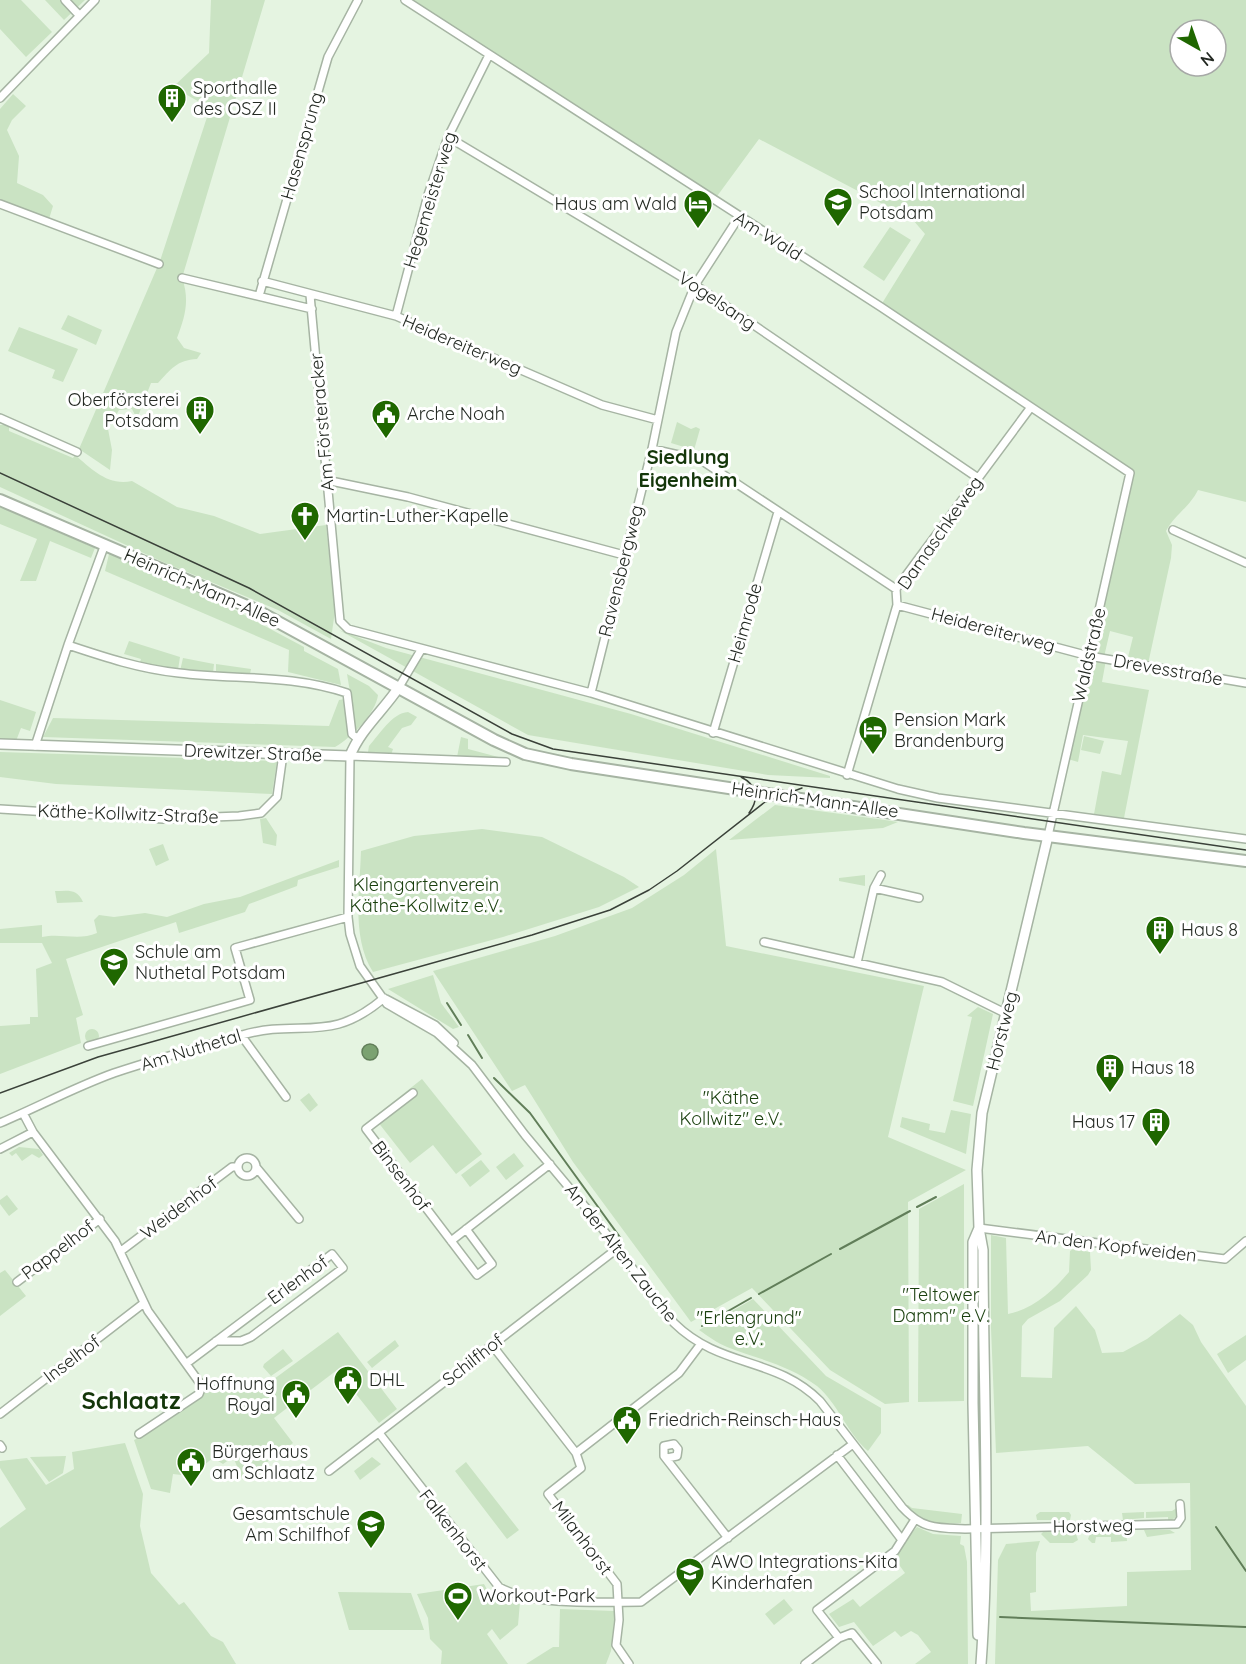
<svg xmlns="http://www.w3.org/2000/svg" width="1246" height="1664" viewBox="0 0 1246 1664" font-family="Quicksand,sans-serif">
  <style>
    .green { fill: #cae3c3; fill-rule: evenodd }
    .water { fill: #7ba271; stroke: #617e59; stroke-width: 1.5 }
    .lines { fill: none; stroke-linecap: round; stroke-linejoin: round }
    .stream { stroke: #617e59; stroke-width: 2 }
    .minor-casing { stroke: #a6b4a3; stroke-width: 10 }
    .tertiary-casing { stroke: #a6b4a3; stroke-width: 12 }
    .secondary-casing { stroke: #a6b4a3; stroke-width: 14 }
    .minor { stroke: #fff; stroke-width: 7 }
    .tertiary { stroke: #fff; stroke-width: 9 }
    .secondary { stroke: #fff; stroke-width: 10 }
    .tram { stroke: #3a4139; stroke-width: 1.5 }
    .labels { text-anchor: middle; stroke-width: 6; stroke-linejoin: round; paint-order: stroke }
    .poi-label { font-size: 18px; fill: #232922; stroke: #fff; text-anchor: start }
    .street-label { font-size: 18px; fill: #232922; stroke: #fff }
    .park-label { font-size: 18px; fill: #193f0d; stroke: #fff }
    .neighbourhood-label { font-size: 20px; font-weight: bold; fill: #14360a; stroke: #fff }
    .district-label { font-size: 24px; font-weight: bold; fill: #14360a; stroke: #fff }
  </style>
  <rect width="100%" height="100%" fill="#e5f4e1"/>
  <path class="green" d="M0,0H21L52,32L26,57L0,29Z
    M45,0H85L64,20Z
    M211,0H265L182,278C190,300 185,317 177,338L184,348L201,353L197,359C177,360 171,369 158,383H151L137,419L132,409L119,410L108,429L112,450L110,470L79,449L160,261L210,108L173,87L209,53Z
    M411,0H1246V502L1198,490C1189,508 1175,514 1166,531L1172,545L1171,558L1148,664L1127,661L1133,637L1110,631L1104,657L1090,655L1133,474L881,305L925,234L913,220L759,139L715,199ZM1180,30H1216V66H1180Z
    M13,94L26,106L12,120L7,130L19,156L17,183L43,195L53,206L49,219L0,201V109Z
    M890,227L911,240L884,281L863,267Z
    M68,315L102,330L96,345L61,329Z
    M19,327L78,349L63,382L52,378L55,370L8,351Z
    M677,422L691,429L696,427L700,429L694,450L671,443Z
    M0,425H9V431L73,458L75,455C92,469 107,486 132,481L177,507L214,516L260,534L326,525L335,611L331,639L278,610L163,562L0,487Z
    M0,507L95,548L91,558L50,541L36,581H20L37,539L0,524Z
    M109,554L207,595L304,647V651L338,669L341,685L288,672L289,650L105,571Z
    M339,630L386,648L631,714L830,776V778L768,775L528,735Z
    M129,641L180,657L178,670L139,665L141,659L124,654Z
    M1089,657L1106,660L1102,682L1149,690L1124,818L1094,814L1102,771L1121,775L1128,741L1083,735L1078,762L1068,759Z
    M183,658L214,664L213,673L180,671Z
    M216,664L251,669L250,674L216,673Z
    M347,674L369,686L378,695C376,713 351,738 335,747L43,737L53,718L329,726L339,700L351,698Z
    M0,700L36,712L30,731L21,728L16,741L0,739Z
    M408,712L417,717L411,725L402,728L388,747L393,749L391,755L368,752L369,746C379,735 392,713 408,712Z
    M1084,736L1104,741L1100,754L1081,750Z
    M461,737L468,739V749L502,758L457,757Z
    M0,752L277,761L272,794L56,784L0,777Z
    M775,805L892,821L898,822L883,828L729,840Z
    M266,818L277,835L276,846L263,843L260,819Z
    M482,829L542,837L624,877L639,887L599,907L503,937L373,972C351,937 360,890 361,851L414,836Z
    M163,844L169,860L156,866L149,849Z
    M716,849L726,946L924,986L888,1137L966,1170L908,1202L909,1402L885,1404L830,1370L752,1288L691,1322L573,1162L525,1085L512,1091L433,971L555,936L632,908L684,875Z
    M339,860V867L298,880L297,886L249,904L245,912L179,933L176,922L66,959L83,1015L76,1018L81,1043L0,1074V1026L30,1024V1017H38L36,969L52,963L42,943H0V929L42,925V937C61,933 79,941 97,933L94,920L99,915L114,917L145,913L167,917L204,904L240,897Z
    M865,875V886L839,881V878Z
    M55,891C68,891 77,888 83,902L57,903Z
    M433,975L441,1003L459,1027L453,1029L388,989Z
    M978,1007L993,1014L973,1106L953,1101L972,1017L967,1016Z
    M85 1036a7 7 0 1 1 14 0a7 7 0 1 1-14 0Z
    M422,1079L482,1154L456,1174L433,1145L410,1163L374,1117Z
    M309,1093L318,1105L310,1112L300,1100Z
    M951,1110L971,1114L966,1154L900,1127L902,1117L930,1124L929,1130L945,1133Z
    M19,1147L39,1149L43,1155L39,1158L32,1154L22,1161L16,1153L12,1156L9,1153Z
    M514,1153L524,1166L506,1180L496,1167Z
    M481,1160L490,1171L470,1187L461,1175Z
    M964,1184V1401L918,1402L919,1209Z
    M7,1195L18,1209L9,1216L0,1204V1200Z
    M991,1235L1006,1238L1008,1314C1033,1309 1053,1291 1069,1272L1070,1251L1073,1249L1090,1252L1091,1270L1088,1275L1060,1301L1028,1319L1022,1326L1021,1377L1052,1378L1054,1328L1076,1306L1095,1330L1102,1353L1123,1352L1147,1339L1180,1314L1193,1325L1201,1342L1246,1406V1664H995L998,1560L1006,1544L1040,1541L1036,1553V1592L1030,1593L1031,1611L1127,1606V1572L1191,1570L1190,1483L1135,1484L1088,1446L996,1453L991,1328Z
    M977,1262H979L982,1452L978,1402Z
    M5,1270L26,1296L0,1316V1273Z
    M753,1299L826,1376L881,1408V1433L868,1451C847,1433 837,1402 817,1386C789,1365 758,1359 727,1347C717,1343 708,1336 699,1330Z
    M338,1332L397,1409L379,1423L337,1370L274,1418L293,1443L243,1480L233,1457L223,1464L213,1458L190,1476L173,1474L170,1493L151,1489L134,1440L148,1433L205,1389L212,1385L274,1379Z
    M1246,1335V1360L1228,1373L1217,1354Z
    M395,1340L399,1346L372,1368L367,1362Z
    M283,1349L293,1361L271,1376L263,1367L264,1364Z
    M125,1443L143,1494L140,1526L151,1573L179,1605L184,1602L211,1636L223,1642L236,1664H0V1528L26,1509L0,1468V1461L27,1458L46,1485L74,1469L72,1452Z
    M66,1456L63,1473L49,1482L30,1457Z
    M372,1457L381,1464L360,1480L354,1471Z
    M466,1462L519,1530L507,1539L455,1471Z
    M908,1505L912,1508L962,1514L961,1523C939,1525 922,1523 906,1506Z
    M1178,1507L1177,1516L1168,1523V1517L1146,1518V1512L1172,1511Z
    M1040,1512H1069L1071,1515L1070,1520H1037L1036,1515Z
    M1144,1512V1518L1133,1519V1522L1123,1520L1122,1513Z
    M917,1527L933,1534L961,1536L960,1544L964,1546L967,1562L968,1664H915L931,1652L918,1635L911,1631L901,1637L895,1631L873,1646L854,1622L839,1627L829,1614L853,1599L860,1607L905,1573L892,1555Z
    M1144,1530H1170L1175,1533L1147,1537Z
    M1044,1531H1075L1078,1540L1073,1543H1050L1041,1534Z
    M1091,1531H1126L1127,1541L1111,1542V1537H1096L1095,1543H1092L1088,1539Z
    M484,1584L490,1595L495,1592L520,1602L518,1625L500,1640L492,1629L487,1634L508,1664H441L442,1651L430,1639L428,1618L417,1594Z
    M338,1592L411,1593L424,1630H349Z
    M784,1599L793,1610L774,1625L765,1614Z
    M560,1609L615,1611L611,1651L606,1664H526L553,1647H559Z"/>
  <path class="water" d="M362 1052a8 8 0 1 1 16 0a8 8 0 1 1-16 0Z"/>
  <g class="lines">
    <path class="stream" d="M447,1003L461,1025
      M468,1035L482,1058
      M494,1078L530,1113L622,1240
      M917,1207L936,1197
      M840,1249L910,1211
      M759,1294L831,1254
      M702,1326L751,1298
      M1216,1527L1246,1571
      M1000,1617L1246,1627"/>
    <g class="minor-casing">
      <path id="minor" d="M65,0L79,15
        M405,0L881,307L1130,473L1048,836
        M0,98L95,0
        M448,137L695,285L978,478
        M0,204L159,264
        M182,278L312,309
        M262,281L396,316L602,405L658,420
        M310,295L340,621L348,629L591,693L898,789L938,798L1246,839
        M259,296L328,57L358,0
        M396,316L428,195L448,137L489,55
        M0,418L77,452
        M652,449L701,460L896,589
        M326,480L408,497L624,555
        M1173,530L1246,563
        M897,605L1089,656L1246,683
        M68,645C104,657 140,669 179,673C237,680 290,674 347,693L352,734L358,739
        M399,687L421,650
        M591,693L652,449L676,332L695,285L739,217
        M713,733L778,512
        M35,746L68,645L105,544
        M506,762L350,756L348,917L350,934L360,966L387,1004L437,1033L472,1065L525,1135L592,1215L674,1323C721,1369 775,1356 820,1401L902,1507C922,1529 936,1528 965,1529L1177,1524L1181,1518L1180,1504
        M847,775L897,605L896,589L1031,407
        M0,809L163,819L239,816L261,813L277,797L283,754
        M874,888L919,898
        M764,942L942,982L1007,1014
        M857,963L874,888L881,875
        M386,999L435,1025L454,1043
        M241,1035L286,1097
        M88,1046L250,1000L235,948L348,917
        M413,1093L366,1129L477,1275L492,1264L466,1229
        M23,1113L33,1132L115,1241L148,1311L202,1386L199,1394L139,1434
        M0,1123C38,1107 75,1087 114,1073C156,1059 199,1047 242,1035C302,1018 329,1045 384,998
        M0,1149L33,1132
        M238 1167a9 9 0 1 1 18 0a9 9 0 1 1-18 0Z
        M256,1167L299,1219
        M979,1228L1225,1259L1246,1241
        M451,1241L550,1164
        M121,1251L232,1167H238
        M17,1282L100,1219
        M492,1345L576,1453L581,1468L548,1494L617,1584L619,1620L616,1645L629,1664
        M187,1363L332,1254L343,1268L251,1337L241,1341H216
        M0,1414L144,1303
        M379,1433L499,1587C532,1606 602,1602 641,1602L853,1444
        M0,1445L2,1448
        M576,1453L679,1373L700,1345
        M837,1455L902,1540
        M667,1458L677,1456L678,1449L674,1444L664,1446V1456L728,1538
        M329,1471L618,1248
        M805,1664L839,1638
        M877,1664L852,1633L839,1638L817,1610L895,1551L914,1521"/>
    </g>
    <g class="tertiary-casing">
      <path id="tertiary" d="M0,744L350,756C360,730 383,711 399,687
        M978,1635L973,1403V1242L979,1228
        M981,1664C991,1526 983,1388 983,1250L979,1228L977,1170L982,1113L1048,836"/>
    </g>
    <g class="secondary-casing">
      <path id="secondary" d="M0,500L254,609L494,740L525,754L571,764L1024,833L1246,861"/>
    </g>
    <use href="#minor" class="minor"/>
    <use href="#tertiary" class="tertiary"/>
    <use href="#secondary" class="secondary"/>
    <path class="tram" d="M0,473L249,588L512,734L553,749L1246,850
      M741,777C757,785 760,798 749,813
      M0,1093L98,1057L532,935L610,910L649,890L677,871L765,802L802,788"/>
  </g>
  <defs>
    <g id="building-pin" transform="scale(1.5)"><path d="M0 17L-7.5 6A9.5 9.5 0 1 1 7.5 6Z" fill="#1f6700" stroke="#fff"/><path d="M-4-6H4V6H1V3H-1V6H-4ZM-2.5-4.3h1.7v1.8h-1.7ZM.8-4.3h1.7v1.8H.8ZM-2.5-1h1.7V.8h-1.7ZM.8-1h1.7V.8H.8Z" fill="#fff"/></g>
    <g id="school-pin" transform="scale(1.5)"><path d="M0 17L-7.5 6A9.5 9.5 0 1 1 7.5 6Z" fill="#1f6700" stroke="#fff"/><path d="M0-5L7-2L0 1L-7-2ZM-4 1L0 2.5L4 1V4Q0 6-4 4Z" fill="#fff"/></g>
    <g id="hotel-pin" transform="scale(1.5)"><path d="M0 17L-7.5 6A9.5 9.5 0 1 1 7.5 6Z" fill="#1f6700" stroke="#fff"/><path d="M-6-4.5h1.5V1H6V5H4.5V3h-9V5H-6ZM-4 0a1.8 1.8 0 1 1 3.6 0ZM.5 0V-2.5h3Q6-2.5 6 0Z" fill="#fff"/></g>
    <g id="civic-pin" transform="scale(1.5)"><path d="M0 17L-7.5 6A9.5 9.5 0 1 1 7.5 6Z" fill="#1f6700" stroke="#fff"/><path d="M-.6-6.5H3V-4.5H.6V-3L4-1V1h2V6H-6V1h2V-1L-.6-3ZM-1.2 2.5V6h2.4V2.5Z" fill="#fff"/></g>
    <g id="church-pin" transform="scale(1.5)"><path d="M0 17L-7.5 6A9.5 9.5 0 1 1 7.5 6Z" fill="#1f6700" stroke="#fff"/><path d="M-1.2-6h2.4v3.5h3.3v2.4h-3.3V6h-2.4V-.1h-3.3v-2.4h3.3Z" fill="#fff"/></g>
    <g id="stadium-pin" transform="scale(1.5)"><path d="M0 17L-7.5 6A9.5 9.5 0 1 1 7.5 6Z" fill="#1f6700" stroke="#fff"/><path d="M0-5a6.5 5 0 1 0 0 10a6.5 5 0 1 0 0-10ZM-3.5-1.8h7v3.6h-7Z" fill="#fff"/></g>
  </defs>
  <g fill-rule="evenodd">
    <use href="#building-pin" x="172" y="98"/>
    <use href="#school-pin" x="838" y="202"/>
    <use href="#hotel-pin" x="698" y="204"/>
    <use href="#building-pin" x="200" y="410"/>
    <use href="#civic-pin" x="386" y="414"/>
    <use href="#church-pin" x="305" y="516"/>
    <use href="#hotel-pin" x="873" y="730"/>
    <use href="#building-pin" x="1160" y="930"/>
    <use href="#school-pin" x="114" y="962"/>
    <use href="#building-pin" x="1110" y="1068"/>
    <use href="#building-pin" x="1156" y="1122"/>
    <use href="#civic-pin" x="348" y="1380"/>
    <use href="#civic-pin" x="296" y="1394"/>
    <use href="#civic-pin" x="627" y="1420"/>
    <use href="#civic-pin" x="191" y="1462"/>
    <use href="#school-pin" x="371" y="1524"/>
    <use href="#school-pin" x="690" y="1572"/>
    <use href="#stadium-pin" x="458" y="1596"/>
  </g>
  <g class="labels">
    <g class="poi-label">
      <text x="193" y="94">Sporthalle<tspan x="193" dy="21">des OSZ II</tspan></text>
      <text x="859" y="198">School International<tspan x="859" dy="21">Potsdam</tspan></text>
      <text x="677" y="210" text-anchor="end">Haus am Wald</text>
      <text x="179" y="406" text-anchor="end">Oberförsterei<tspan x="179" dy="21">Potsdam</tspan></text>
      <text x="407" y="420">Arche Noah</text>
      <text x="326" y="522">Martin-Luther-Kapelle</text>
      <text x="894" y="726">Pension Mark<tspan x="894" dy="21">Brandenburg</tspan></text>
      <text x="1181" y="936">Haus 8</text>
      <text x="135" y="958">Schule am<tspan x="135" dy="21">Nuthetal Potsdam</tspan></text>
      <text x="1131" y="1074">Haus 18</text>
      <text x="1135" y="1128" text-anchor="end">Haus 17</text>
      <text x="369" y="1386">DHL</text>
      <text x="275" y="1390" text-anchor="end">Hoffnung<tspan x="275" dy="21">Royal</tspan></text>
      <text x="648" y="1426">Friedrich-Reinsch-Haus</text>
      <text x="212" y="1458">Bürgerhaus<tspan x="212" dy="21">am Schlaatz</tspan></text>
      <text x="350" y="1520" text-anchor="end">Gesamtschule<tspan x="350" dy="21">Am Schilfhof</tspan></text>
      <text x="711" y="1568">AWO Integrations-Kita<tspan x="711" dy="21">Kinderhafen</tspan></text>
      <text x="479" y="1602">Workout-Park</text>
    </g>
    <g class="street-label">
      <text transform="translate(302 146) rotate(-74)" y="6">Hasensprung</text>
      <text transform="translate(430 200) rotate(-73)" y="6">Hegemeisterweg</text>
      <text transform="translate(768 236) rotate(32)" y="6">Am Wald</text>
      <text transform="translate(717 301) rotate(34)" y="6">Vogelsang</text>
      <text transform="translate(462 345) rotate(23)" y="6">Heidereiterweg</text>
      <text transform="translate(322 422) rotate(-95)" y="6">Am Försteracker</text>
      <text transform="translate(940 533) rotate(-55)" y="6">Damaschkeweg</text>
      <text transform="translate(621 571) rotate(-76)" y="6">Ravensbergweg</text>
      <text transform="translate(202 588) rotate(24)" y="6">Heinrich-Mann-Allee</text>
      <text transform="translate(745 623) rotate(-74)" y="6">Heimrode</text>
      <text transform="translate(993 630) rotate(15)" y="6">Heidereiterweg</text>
      <text transform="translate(1089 655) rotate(-77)" y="6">Waldstraße</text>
      <text transform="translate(1168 670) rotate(10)" y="6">Drevesstraße</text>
      <text transform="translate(253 753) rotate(2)" y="6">Drewitzer Straße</text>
      <text transform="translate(815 800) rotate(8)" y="6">Heinrich-Mann-Allee</text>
      <text transform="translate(128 814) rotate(2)" y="6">Käthe-Kollwitz-Straße</text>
      <text transform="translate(1002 1031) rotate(-76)" y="6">Horstweg</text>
      <text transform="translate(191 1050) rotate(-17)" y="6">Am Nuthetal</text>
      <text transform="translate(401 1176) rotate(53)" y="6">Binsenhof</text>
      <text transform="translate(179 1208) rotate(-37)" y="6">Weidenhof</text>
      <text transform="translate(1116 1246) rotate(7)" y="6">An den Kopfweiden</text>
      <text transform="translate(58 1250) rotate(-37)" y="6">Pappelhof</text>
      <text transform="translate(621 1253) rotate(52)" y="6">An der Alten Zauche</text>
      <text transform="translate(298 1280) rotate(-36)" y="6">Erlenhof</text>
      <text transform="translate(72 1359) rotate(-37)" y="6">Inselhof</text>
      <text transform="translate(473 1360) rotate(-38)" y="6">Schilfhof</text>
      <text transform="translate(1093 1526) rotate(-1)" y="6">Horstweg</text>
      <text transform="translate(453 1530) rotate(52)" y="6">Falkenhorst</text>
      <text transform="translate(582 1538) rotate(53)" y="6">Milanhorst</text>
    </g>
    <g class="park-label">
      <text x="426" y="891">Kleingartenverein<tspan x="426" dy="21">Käthe-Kollwitz e.V.</tspan></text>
      <text x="731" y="1104">"Käthe<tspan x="731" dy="21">Kollwitz" e.V.</tspan></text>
      <text x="941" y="1301">"Teltower<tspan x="941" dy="21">Damm" e.V.</tspan></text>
      <text x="749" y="1324">"Erlengrund"<tspan x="749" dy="21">e.V.</tspan></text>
    </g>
    <g class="neighbourhood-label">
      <text x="688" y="464">Siedlung<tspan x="688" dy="23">Eigenheim</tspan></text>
    </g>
    <g class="district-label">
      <text x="131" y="1409">Schlaatz</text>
    </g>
  </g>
  <g transform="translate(1198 48) rotate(140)"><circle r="28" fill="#ffffff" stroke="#a7a9a7" stroke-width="1.5"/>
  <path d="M0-4.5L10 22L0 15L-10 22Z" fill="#1f6700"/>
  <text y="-9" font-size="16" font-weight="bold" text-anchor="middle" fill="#232922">N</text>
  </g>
</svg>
